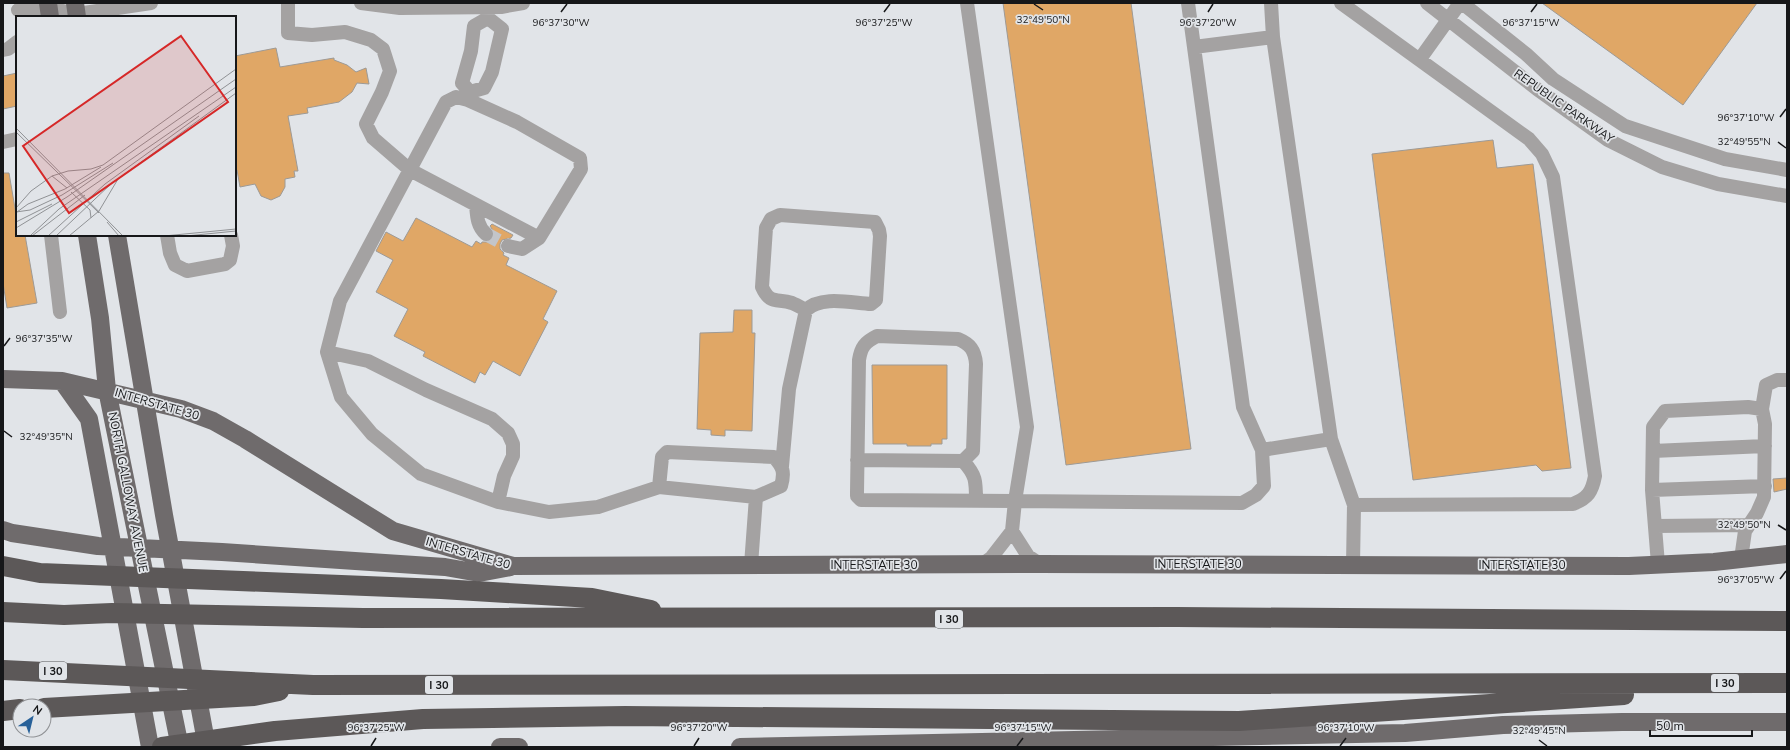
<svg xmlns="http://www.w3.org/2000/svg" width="1790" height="750" viewBox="0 0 1790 750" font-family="'Nunito Sans',sans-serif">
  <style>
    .building { fill: #e0a766; stroke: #9d9a96 }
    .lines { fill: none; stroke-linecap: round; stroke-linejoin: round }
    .minor-tunnel { stroke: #c3c5c9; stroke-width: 14; stroke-dasharray: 14 7; stroke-linecap: butt }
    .minor { stroke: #a4a2a2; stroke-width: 14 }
    .major { stroke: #6f6b6c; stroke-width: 18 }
    .highway { stroke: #5c5858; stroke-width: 20 }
    .ticks { fill: none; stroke: #161719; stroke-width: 1.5 }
    .labels { text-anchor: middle; stroke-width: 3.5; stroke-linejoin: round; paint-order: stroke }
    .shield { fill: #e1e4e8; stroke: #535457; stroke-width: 1 }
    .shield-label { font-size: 11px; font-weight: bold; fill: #161719 }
    .street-label { font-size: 12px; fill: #161719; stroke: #e1e4e8 }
    .inset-road { fill: none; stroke: #909295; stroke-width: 1 }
    .view { fill: #d62828; fill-opacity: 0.15; stroke: #d62828; stroke-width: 2 }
    .inset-edge { fill: none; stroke: #161719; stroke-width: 2 }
    .ticks-label { font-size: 10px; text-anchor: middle; fill: #161719; stroke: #e1e4e8; stroke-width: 3.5; stroke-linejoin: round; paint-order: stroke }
  </style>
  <rect width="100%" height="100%" fill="#e1e4e8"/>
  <path class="building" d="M1003,3H1131L1191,449L1066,465Z
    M1542,3H1757L1683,105Z
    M276,48L280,67L334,58V60L347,65L356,72L366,68L369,84L357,83L352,92L339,102L307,108L308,113L288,116L298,171H294L295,177L285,179V187L280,196L271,200L261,196L255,184L240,187L237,170L235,171V56Z
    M17,73V106L3,109V76Z
    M1493,140L1497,168L1533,164L1571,468L1542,471L1536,465L1413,480L1372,154Z
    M3,173H9L17,220V235H25L37,303L7,308L3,283Z
    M416,218L472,247L476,241L481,244L482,242H488L492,240L494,232L490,226L492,224L513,235L511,238L502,240L500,244V249L504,253L503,255L509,258L506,265L557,291L543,319L548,322L520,376L493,361L485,375L480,372L475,383L423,356L425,352L394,336L408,309L376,292L393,260L376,251L386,232L403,241Z
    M734,310H752V333H755L752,431L725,430V436L711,435V430L697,429L700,333L733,332Z
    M872,365H947V439H942V444H931V446H907V444H873Z
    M1787,478V489L1774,492L1773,479Z"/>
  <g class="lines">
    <path class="minor-tunnel" d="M486,234L508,246"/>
    <path class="minor" d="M288,3V33L312,35L345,32L371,40L383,49L390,71L382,92L366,124L373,138L410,170L539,238L581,169L580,158L517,122L468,100L456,97L446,102L340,301L327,352L341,397L372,434L421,474L498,502L549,512L598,507L659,487L756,497L751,565
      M361,3L400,8L501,7L523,3
      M967,3L1027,427L1015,501L1242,503L1256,495L1264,486L1262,450L1243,407L1188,3
      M1271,3L1273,37L1331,439L1354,505L1353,565
      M1341,3L1529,139L1542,154L1553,177L1595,476C1592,492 1588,498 1573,504L1354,505
      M1427,3L1537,89L1608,140L1662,167L1718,184L1787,196
      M1462,3L1526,54L1553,79L1625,126L1725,159L1787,170
      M18,10L49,8L77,14L151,3
      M1194,47L1273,37
      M3,50L8,49L17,42
      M1420,59L1460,3
      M470,92L484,88L492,72L502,29L488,18L486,3
      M470,92L462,83L471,51L474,26L488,18
      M3,142L17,139
      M476,205C477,216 477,226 486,234
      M51,235L60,312
      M167,235L170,253L175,265L187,271L225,264L230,260L233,246L231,235
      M508,246L522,249L539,238
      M327,352L368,361L426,390L492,419L508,433L513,444V456L504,476L498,502
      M1762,409L1766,385L1777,380H1787
      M1262,450L1331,439
      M1653,451L1765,446
      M857,460L963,461L973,451L976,364C975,350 970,344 958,339L877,336C865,342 861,347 859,360L857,492V496L861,500L1015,501L1012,531L991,558L981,565
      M963,461C976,475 976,481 976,500
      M782,466L789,389L806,310C821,295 852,303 871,304L876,300L880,236L879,230L875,222L780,215L771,219L766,228L762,287C770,305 777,298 792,303C797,305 802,308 806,310
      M659,487L662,457L667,452L774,457C783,467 785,472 781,486L756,497
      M1652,490L1765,486
      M1656,526L1749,525
      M1012,531L1028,556L1040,564
      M1658,564L1652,490L1653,427L1665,411L1748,407L1762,409L1765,424L1764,497L1757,513L1745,531L1741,559"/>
    <path class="major" d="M48,3L50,17
      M75,3L77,17
      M87,235L100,318L107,390L180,747
      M117,235L164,515L207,747
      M3,379L62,381L181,409L213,421L245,439L393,531L513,566L1040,564L1629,566L1714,562L1787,554
      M62,381L89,419L150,747
      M3,530L12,533L98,546L222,552L445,567L479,573L511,567
      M500,747H519
      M740,747L1405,733L1503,725L1622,722H1787"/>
    <path class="highway" d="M3,566L40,573L441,589L592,598L651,610
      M3,612L64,615L112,613L363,618L1176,617L1787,621
      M3,670L313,685L1787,683
      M44,708L254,696L279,691
      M3,711L20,709
      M162,747L275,731L423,719L625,716L1239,721L1624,695"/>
  </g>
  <path class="ticks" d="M1034,4L1043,10M561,12L567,4M884,12L890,4M1208,12L1213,4M1531,12L1537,4M1780,117L1786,109M1778,142L1786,148M4,346L10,338M4,431L12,437M1778,525L1786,530M1780,579L1786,571M1539,740L1547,746M371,746L376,738M694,746L699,738M1017,746L1023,738M1340,746L1346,738"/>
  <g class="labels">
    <g class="shield">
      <rect x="935" y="610" width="28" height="18" rx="3"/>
      <rect x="39" y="662" width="28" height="18" rx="3"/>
      <rect x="1711" y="674" width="28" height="18" rx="3"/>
      <rect x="425" y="676" width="28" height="18" rx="3"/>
    </g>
    <g class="shield-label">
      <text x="949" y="623">I 30</text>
      <text x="53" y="675">I 30</text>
      <text x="1725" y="687">I 30</text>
      <text x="439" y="689">I 30</text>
    </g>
    <g class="street-label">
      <text transform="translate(1564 106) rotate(35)" y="4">REPUBLIC PARKWAY</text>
      <text transform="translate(157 404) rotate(16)" y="4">INTERSTATE 30</text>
      <text transform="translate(128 492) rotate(79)" y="4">NORTH GALLOWAY AVENUE</text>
      <text transform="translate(468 553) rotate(16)" y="4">INTERSTATE 30</text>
      <text x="1198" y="568">INTERSTATE 30</text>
      <text x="874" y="569">INTERSTATE 30</text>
      <text x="1522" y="569">INTERSTATE 30</text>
    </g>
  </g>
  <g transform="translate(16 16)">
    <rect width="220" height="220" fill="#e1e4e8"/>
    <path class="inset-road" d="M0,112L107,220M0,116L83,197M36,160L51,172M55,176L74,194L75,202M0,192L15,175L36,160L52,155L75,153L87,149L220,53M0,196L14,194L46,179L97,147M1,196L12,188L49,173L85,151M0,206L36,188M91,206L103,220M0,212L51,181L220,63M14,220L43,193L220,71M16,220L69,179M32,220L89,168L183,100M40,220L97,166M53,220L83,195L102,163L220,77M148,220L220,213M170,220L220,215"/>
    <path class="view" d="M165,20L212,86L53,197L7,130Z"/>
    <rect width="220" height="220" class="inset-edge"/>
  </g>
  <g class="ticks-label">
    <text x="1043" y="23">32°49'50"N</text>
    <text x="561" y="26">96°37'30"W</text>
    <text x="884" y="26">96°37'25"W</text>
    <text x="1208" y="26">96°37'20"W</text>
    <text x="1531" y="26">96°37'15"W</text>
    <text x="1746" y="121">96°37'10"W</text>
    <text x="1744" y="145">32°49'55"N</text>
    <text x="44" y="342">96°37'35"W</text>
    <text x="46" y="440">32°49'35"N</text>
    <text x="1744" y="528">32°49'50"N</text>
    <text x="1746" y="583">96°37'05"W</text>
    <text x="376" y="731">96°37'25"W</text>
    <text x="699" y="731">96°37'20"W</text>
    <text x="1023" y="731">96°37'15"W</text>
    <text x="1346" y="731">96°37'10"W</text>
    <text x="1539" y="734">32°49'45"N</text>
  </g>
  <rect width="1790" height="750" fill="none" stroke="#161719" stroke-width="8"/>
  <g transform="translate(32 718) rotate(35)"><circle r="19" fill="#e1e4e8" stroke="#909295"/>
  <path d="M0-3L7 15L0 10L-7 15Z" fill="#286199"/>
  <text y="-6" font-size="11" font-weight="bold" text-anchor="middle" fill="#161719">N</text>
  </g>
  <path d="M1650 730v6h102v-6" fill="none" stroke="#161719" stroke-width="2"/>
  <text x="1656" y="730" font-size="12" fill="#161719" stroke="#e1e4e8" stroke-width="3" paint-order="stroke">50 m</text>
</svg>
